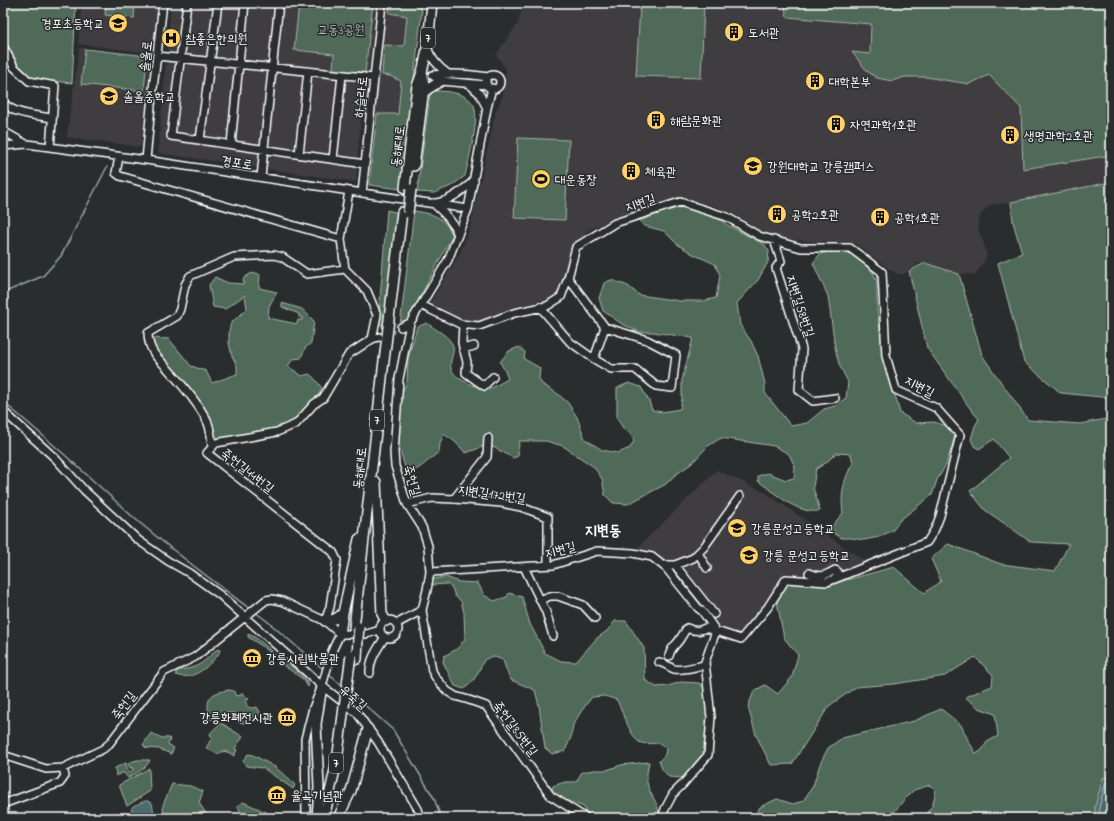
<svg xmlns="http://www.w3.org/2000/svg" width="1114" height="821" viewBox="0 0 1114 821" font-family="'Indie Flower','Poor Story',sans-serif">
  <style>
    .built { fill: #403d41 }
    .green { fill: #506a59; stroke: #a8b4ac }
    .water { fill: #4c6b6d; stroke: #94a6a7 }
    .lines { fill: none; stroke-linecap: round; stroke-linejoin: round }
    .shore { stroke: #b7c4c5; stroke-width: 1 }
    .stream { stroke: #94a6a7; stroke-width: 1.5 }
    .minor-tunnel { stroke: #3f4243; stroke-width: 7; stroke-dasharray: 7 3.5; stroke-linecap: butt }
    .minor-casing { stroke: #fff; stroke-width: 10 }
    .major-casing { stroke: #fff; stroke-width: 12 }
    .minor { stroke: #2a2d2e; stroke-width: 7 }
    .major { stroke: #2a2d2e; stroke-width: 9 }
    .major-bridge-casing { stroke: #fff; stroke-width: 12; stroke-linecap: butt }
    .major-bridge { stroke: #2a2d2e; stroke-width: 9 }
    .labels { text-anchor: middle; stroke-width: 3; stroke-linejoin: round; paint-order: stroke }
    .shield { fill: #2a2d2e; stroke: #bfc0c0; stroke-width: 1 }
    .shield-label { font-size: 12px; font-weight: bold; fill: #fff }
    .poi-label { font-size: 13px; fill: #fff; stroke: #2a2d2e; text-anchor: start }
    .park-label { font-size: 13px; fill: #b0bcb4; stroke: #2a2d2e }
    .street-label { font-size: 13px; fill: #fff; stroke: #2a2d2e }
    .quarter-label { font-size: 15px; font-weight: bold; fill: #fff; stroke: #2a2d2e }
  </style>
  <rect width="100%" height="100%" fill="#2a2d2e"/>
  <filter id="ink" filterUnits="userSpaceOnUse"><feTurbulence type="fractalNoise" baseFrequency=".025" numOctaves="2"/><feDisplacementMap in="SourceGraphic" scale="8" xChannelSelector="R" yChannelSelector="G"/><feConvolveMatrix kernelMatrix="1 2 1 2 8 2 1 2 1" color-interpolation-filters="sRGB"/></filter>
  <g filter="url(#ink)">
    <path class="built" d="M82,3H158L152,53L78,44Z
      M171,3H424L401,121L361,114L356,182L158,153Z
      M522,3H787L785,8L787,17L871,24L870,54L852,52L892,81L905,77H926L969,84L989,75L1021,108L1024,169L1102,157L1111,162V182L1038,199L989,205L981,214L978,223L979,231L983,241L987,255L983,263L975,274H959L925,263H918L904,274H898L889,269L856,244L815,242L765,236L736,215L714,206L688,199L679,198L614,218L589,230L572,248L564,275L557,295L547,300L516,307L491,320L475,323L463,322L429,305L460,253L470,228L496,111L503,95L506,69L496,55L517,25L522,10Z
      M79,48L151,55L141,147L67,137Z
      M717,470L766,493L866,562V566L827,582L786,580L741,639L716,631L702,611L652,557L632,553Z"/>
    <path class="green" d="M3,3H76L72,83L33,79L23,73L3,37Z
      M106,3H135L134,18L105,15Z
      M299,3H373L365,73L333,70L334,54L294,50Z
      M390,3H415L422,10L401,189L369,185L377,114H398L401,81L390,76L382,75L384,45L404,46L407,16L389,13Z
      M642,3L704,4L701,78L636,76L640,6Z
      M787,3H1111V159L1106,156L1023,169L1021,108L989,75L969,84L926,77H905L892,81L877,78L867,71L852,52L870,54L871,24L787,17L785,8Z
      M85,49L147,56L144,91L81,84Z
      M434,91C446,91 466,92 473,104C481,115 468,162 465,176L451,186L434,193L417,192L430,95Z
      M518,138L569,140L565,220L514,218Z
      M1111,182V398L1061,393L1024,362L998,263L1022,253L1013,222L1011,202Z
      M680,207L691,208L717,217L727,225L764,244L769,251L768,262L758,280L737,303L740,325L751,341L758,356L765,384V393L791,426L807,423L824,409L835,406L846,398L848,382L839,364L835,347L828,296L813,263L820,254L830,252L842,251L853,254L873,272L877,282V309L883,351L900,413L916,423L934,422L947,426L956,433L946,465L937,480L932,495L900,520L893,530L879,537L864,540L852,538H842L833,533L832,526L843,513C840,495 844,478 853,463L851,454L836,453L827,462L816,469L813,487L820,511C796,514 777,494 758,481V476L768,473L786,480L794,478L795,467L789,454L774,446L721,438L708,446L691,464L675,475L666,484L628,504L613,503L605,495L602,479L594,467L563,446L546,441H519L518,456L513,458L495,448L487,445L466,453L454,441L444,434L440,443L439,452C429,459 421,469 409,473L405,467L397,441L401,395L407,382L408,359L417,327L427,323C434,329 450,336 453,346C455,352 449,361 451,368C454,380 477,387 488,390L508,379L505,371L500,362L509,351L519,347L525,352L524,359L540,368L539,379L542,384L558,394L568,403L577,417L585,439L602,450L618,453L630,448L634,441L630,433L623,428L617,418V388L629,383L641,387L649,401L652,410L662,412L680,409L682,398V380L693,338L653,332H640L622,324L603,311L599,298L604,283L611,280L628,286L639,295L680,301H703L716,298L720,275L715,264L693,254L677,244L664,231L645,226L639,221L669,210Z
      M387,210L399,213L387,325H378Z
      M414,211C435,214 442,216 453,235L407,321L400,325Z
      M925,263L959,274L982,355L993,371L1028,420L1080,424L1111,418V776L1103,778L1095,807L1096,818H923L932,806L936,791L930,785L914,790L904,800L889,818H753L760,807L777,799L793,804L803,801L813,786L820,764L828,748L842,738L914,721L941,709L961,725L968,740L976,754L982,750L987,742L998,736L995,714L979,708L965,697L992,686L993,675L975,657L945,676L894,684L856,687L829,706L792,764L771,765L756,735L748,707L754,691L765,685L778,694L792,677L798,655L784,638L777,602L786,579L832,584L894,567L924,593L941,581L931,559L948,544L1001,564L1055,571L1069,544L1031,542L985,510L970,491L1009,458L994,439L979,449L974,446L971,439L975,426L979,419L972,411L927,348L909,271Z
      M257,273L260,275L259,288L277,292L269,306L268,318L297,324L298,320H302V317H299V314L282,307V303L302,309L314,321L311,343L305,348L301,358L293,359L288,366L302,376L309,374L313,377L322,388C316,401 306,413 295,422C281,434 234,438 215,442L210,426L151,349L150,338L169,339L191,366L206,371L212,383L237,374V365L232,356L229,343V331L231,323L247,309L245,295L225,309L213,307L209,285L215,277L228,283L244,284L243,279L250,274Z
      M446,577L459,582L478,583L484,595L494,601L507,597L509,593L522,597L530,624L545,653L561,661L576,662L597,638L607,631L615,621H626L644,648L645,680L656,687L668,686L681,682L699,683L706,689L707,719L703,754L693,765L687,777L680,778L669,777L662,769L659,761L665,755L666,748L659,743C653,743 645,745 639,742C631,737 621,709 617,700L605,696L592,697L582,710L573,725L571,737L565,751L552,754L545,748L539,706L535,690L511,680L507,672L503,660L492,656L484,660C478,673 475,681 464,689L455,686L443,662L444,656L457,649L465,639L464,613L461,601L455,596L452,588L447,584L432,585L433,579Z
      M248,634C259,638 268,648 276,656C279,659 283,660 287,663C295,668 304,677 309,685L308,687L304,680L280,663L265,648L248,637Z
      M217,649L220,650C219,654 218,655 215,658C206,669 191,681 176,675V672C182,668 185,670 191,668C204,664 208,657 217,649Z
      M229,690L234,691L235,695L238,696L241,695L242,693L249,699L246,700C245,708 251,709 257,707L260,712L255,721L244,723L238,722L234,713H221L215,720L210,719C205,698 209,693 229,690Z
      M219,724H223L243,737L235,748L237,750L234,756C227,751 224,750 217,754L206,748L212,738L210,734C213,730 216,728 219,724Z
      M151,733L162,738H169L170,740L168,744L174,748L171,754L159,749L146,748L143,745Z
      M248,754L253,755L275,767L293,783L295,785L293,789L263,768L246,766L243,761Z
      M137,760H150C146,769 136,773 128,778L124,773C120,773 119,774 116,776L115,768L126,763L128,772H131L133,770V768H130L128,763Z
      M649,762C648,768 646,776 647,782C649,795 660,803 659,818H590L588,816L584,807L562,799L551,792L553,786L565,782H576L582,772L594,770H607L621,765L639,763Z
      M149,768L150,791L127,806L119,785L141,773Z
      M172,784L190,786L203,791L199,803L209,818H164L163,805Z
      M243,802L266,812L274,818H245L237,806Z"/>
    <path class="water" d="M1111,776V818H1096L1095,807L1103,778Z
      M145,801H148L152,803L154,813L153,817L135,818L131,810L133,806Z"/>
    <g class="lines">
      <path class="shore" d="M1100,818L1099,807L1106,782L1111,780"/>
      <path class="stream" d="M3,293L43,276L61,256L107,167
        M3,402C48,438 90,478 133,517C170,549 211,579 250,609
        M255,612L267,621L324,670
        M328,674L344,687
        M350,692L393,730L434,798L441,818"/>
      <path class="minor-tunnel" d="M379,337L401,327"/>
      <g class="minor-casing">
        <path id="minor" d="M187,3L171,136L365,164
          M3,46L14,67L29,81L55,86L50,147
          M427,47C431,59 437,66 447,73
          M157,56L374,78
          M486 82a7 7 0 1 1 14 0a7 7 0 1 1-14 0Z
          M469,84L479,93L487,108
          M487,85L441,81L432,75C450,73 470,74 488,77
          M3,102C14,115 36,115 52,118
          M3,131L26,144
          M200,140L218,3
          M231,144L245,3
          M3,146L27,144L146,160L468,209
          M299,154L308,71
          M119,157L116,173L120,176L341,239
          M333,159L342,75
          M146,160L151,106L163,3
          M261,177L279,3
          M349,191L341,239L345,269L367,291L377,315L372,339
          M362,193L382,3
          M433,203C444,213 453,221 458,235
          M436,203C451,201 462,190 474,181
          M774,240L781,261L776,268L802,349L799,390L813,401L835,398
          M421,305L460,324L479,326L514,313L547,306L561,297L568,278L576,247L615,223L680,202L727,217L759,236L801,248H850L882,272L886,356L896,390L936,408L960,435L940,516L935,529L927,542L827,582L786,579L768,607L741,639L716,631L702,611L698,608L666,568L652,557L633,553L597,551L553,565L430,572
          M540,307L570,342L594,359L611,369H635L656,386L672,388L676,355L647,340L605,327L568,278
          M463,325L462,343L467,362L466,373L484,386L493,377
          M401,327L410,323
          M463,349L474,346
          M594,359L605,327
          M3,411L55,458L84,490L138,540L168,561L189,573L220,595L322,686L357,713L378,742L418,809L421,818
          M212,448C212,441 211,433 209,426C202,405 171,372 155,355C150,348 148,342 148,333L177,316L180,309L185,285L190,276L234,257L274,255L282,257L307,274L345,269
          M454,499L487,457L488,438
          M407,504L432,498L455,499L501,503L521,507L548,517V565
          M698,553L707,568
          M663,565H675L693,558L704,547L740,496
          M675,565L714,614
          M524,567L546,612L553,636
          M809,573C821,578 824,576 835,570L838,572V575L836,578
          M540,600L550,596H558L583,605L595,618
          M422,610L432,671L436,678L447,691L455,696L469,700L486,706L551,796L586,818
          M380 629a9 9 0 1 1 18 0a9 9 0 1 1-18 0Z
          M325,621L330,607L337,560L333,552L207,453L216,443L277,432L296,424L314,404L323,398L349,354L372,339L379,337
          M396,624L422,610L427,590L430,572L428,546L422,527L407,504L395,466L394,452L399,379L410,323L448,260L468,209L487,108L492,88
          M659,662C665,663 668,667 674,669C682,671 697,666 705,665
          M370,673C369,660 378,648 385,637
          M3,755L46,769L63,768L103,749L109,744L164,672L195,657L266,600L272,599L282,601L325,621L340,634H366L380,630
          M3,804L60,783L65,776L63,768
          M306,818L305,739L313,708L322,686L332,651L340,634
          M662,818L665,809L673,794L683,784L708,755L711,717L705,662L716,631L705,628C699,632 693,631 687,628C684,632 682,636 680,639C675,647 672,645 669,656"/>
      </g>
      <g class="major-casing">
        <path id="major" d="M423,93L428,89L441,81
          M414,166L424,88L423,75
          M405,188L417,86C428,60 429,31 432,3
          M376,482L382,614L386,621
          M325,621C333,620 337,619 343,613
          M354,628L383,369L402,212
          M340,634L343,613L359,539
          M357,659L358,639
          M317,818L319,787L316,724L322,686
          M324,818L337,761L344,707
          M338,818L351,791L368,729"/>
      </g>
      <use href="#minor" class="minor"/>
      <use href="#major" class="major"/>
      <g class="major-bridge-casing">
        <path id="major-bridge" d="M408,213L411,189
          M358,639L359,627
          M344,707L351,655"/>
      </g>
      <use href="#major-bridge" class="major-bridge"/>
    </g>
  </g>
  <defs>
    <g id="school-disc" transform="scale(1)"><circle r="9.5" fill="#ffd166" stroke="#2a2d2e"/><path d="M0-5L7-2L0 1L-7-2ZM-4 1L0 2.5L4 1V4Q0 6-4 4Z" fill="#111"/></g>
    <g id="building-disc" transform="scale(1)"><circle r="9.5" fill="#ffd166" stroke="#2a2d2e"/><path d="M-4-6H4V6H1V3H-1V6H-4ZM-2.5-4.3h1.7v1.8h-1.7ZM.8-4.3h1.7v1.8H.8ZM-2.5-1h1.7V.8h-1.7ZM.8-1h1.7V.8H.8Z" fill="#111"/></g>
    <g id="hospital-disc" transform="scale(1)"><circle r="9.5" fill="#ffd166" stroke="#2a2d2e"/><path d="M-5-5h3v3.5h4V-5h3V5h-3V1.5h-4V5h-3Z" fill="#111"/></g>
    <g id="university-disc" transform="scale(1)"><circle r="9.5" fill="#ffd166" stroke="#2a2d2e"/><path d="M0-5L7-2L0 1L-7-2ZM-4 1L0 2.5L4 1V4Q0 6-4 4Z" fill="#111"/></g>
    <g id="stadium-disc" transform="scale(1)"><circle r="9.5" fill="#ffd166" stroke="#2a2d2e"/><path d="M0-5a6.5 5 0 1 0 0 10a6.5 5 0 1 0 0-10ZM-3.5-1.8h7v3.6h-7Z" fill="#111"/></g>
    <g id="museum-disc" transform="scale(1)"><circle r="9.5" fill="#ffd166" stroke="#2a2d2e"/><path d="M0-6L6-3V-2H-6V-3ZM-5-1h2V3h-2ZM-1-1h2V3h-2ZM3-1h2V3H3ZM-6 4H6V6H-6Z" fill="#111"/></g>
  </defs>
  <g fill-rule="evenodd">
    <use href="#school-disc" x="118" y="23"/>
    <use href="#building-disc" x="734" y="32"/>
    <use href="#hospital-disc" x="171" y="38"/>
    <use href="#building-disc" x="815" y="81"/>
    <use href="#school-disc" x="109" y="96"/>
    <use href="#building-disc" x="656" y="120"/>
    <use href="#building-disc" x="836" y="124"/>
    <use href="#building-disc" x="1010" y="135"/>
    <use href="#university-disc" x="753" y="166"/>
    <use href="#building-disc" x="631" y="171"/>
    <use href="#stadium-disc" x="541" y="179"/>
    <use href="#building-disc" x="777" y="214"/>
    <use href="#building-disc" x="880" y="217"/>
    <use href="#school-disc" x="737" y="528"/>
    <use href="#school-disc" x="749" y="555"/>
    <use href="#museum-disc" x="252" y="658"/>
    <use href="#museum-disc" x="287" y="717"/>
    <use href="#museum-disc" x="277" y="795"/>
  </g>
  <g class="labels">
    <g class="shield">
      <rect x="421" y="28" width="14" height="20" rx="3"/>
      <rect x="370" y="410" width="14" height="20" rx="3"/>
      <rect x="329" y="753" width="14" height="20" rx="3"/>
    </g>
    <g class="shield-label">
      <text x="428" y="42">7</text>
      <text x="377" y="424">7</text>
      <text x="336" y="767">7</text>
    </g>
    <g class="poi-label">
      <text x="104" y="28" text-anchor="end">경포초등학교</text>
      <text x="748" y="37">도서관</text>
      <text x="185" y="43">참좋은한의원</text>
      <text x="829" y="86">대학본부</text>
      <text x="123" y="101">솔올중학교</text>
      <text x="670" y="125">해람문화관</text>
      <text x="850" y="129">자연과학1호관</text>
      <text x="1024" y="140">생명과학2호관</text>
      <text x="767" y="171">강원대학교 강릉캠퍼스</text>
      <text x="645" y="176">체육관</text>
      <text x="555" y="184">대운동장</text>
      <text x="791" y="219">공학2호관</text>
      <text x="894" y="222">공학1호관</text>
      <text x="751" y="533">강릉문성고등학교</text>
      <text x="763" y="560">강릉 문성고등학교</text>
      <text x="266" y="663">강릉시립박물관</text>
      <text x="273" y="722" text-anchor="end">강릉화폐전시관</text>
      <text x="291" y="800">율곡기념관</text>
    </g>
    <g class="park-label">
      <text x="341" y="34">교동3공원</text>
    </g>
    <g class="street-label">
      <text transform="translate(145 56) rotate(-83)" y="5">솔올로</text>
      <text transform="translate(360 97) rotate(-84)" y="5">하슬라로</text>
      <text transform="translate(397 146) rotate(-83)" y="5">동해대로</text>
      <text transform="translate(237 162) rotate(9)" y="5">경포로</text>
      <text transform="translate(640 202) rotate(-19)" y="5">지변길</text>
      <text transform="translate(801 306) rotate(72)" y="5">지변길58번길</text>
      <text transform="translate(920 386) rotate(28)" y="5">지변길</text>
      <text transform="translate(359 468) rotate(-84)" y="5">동해대로</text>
      <text transform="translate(248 470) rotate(38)" y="5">죽헌길44번길</text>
      <text transform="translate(413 480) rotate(73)" y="5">죽헌길</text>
      <text transform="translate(492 493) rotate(8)" y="5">지변길172번길</text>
      <text transform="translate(560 549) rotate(-14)" y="5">지변길</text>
      <text transform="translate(354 697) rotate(42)" y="5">유죽길</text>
      <text transform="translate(123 705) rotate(-53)" y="5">죽헌길</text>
      <text transform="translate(516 728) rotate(53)" y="5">죽헌길85번길</text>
    </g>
    <g class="quarter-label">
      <text x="603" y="535">지변동</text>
    </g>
  </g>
  <rect width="1114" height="821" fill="none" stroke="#2a2d2e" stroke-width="16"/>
  <rect x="8" y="8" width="1098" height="805" fill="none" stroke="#fff" stroke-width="1.5" filter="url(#ink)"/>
</svg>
